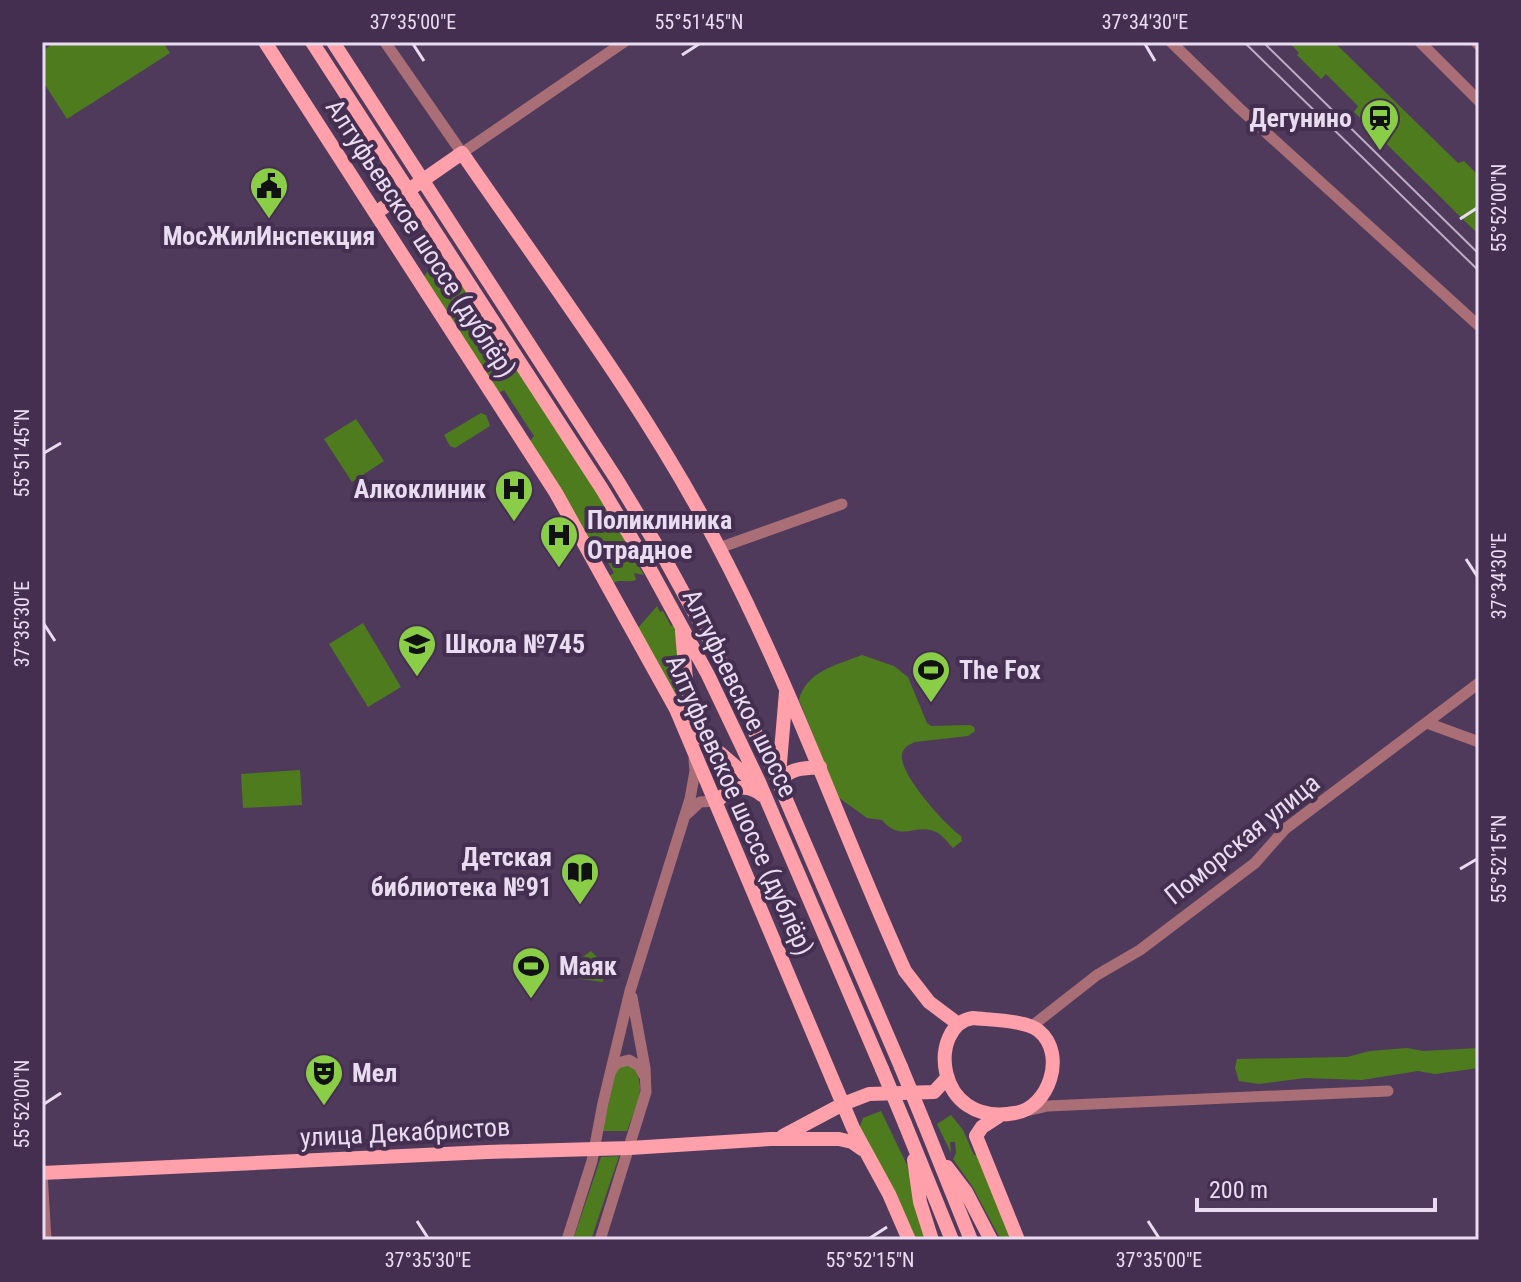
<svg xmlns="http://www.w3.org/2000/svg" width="1521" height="1282" viewBox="0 0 1521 1282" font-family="'Roboto Condensed',sans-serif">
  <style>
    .green { fill: #4e7b1e }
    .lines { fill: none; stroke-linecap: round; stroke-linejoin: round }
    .minor { stroke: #aa6f76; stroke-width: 11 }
    .major { stroke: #ffa0ab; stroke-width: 14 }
    .rail { stroke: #bdaec6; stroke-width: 2 }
    .major-bridge { stroke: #ffa0ab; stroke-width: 14 }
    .ticks { fill: none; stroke: #e9dcf1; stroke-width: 3 }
    .labels { text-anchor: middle; stroke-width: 8; stroke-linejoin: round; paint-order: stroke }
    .poi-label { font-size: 26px; font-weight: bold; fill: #e9dcf1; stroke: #442f51; text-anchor: start }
    .street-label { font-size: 26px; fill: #e9dcf1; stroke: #442f51 }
    .neatline { fill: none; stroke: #e9dcf1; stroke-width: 3 }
    .ticks-label { font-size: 20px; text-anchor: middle; fill: #e9dcf1 }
  </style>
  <rect width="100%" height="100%" fill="#4f3a5c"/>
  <path class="green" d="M56,42H163L170,53L67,119L42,80V51Z
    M1289,42H1334L1458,163L1464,161L1479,176V235L1354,112L1358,106L1326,74L1321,79L1297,55L1299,53Z
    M439,258L457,284L462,281L637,554L633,557L644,575L634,573L636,580C628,583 621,579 613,583L609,576L614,573L595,540L590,542L530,441L534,436L504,390L499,393L424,276Z
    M481,413L486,415L490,426L455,448L450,446L444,435Z
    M356,419L384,461L352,482L324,439Z
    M657,606L660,612L663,611L671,626L675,624L681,703L638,628Z
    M363,623L401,687L368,707L329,644Z
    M862,655L894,666L908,677L927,723L931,726L970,725L974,727L975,731L968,736L915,742C908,745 903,748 902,755C899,774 946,826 961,836L962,841L953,848C949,844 943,836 938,833C916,821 903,844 882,820L867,818L838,797L799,700C806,671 837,665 862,655Z
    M300,770L302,805L243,808L241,774Z
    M591,951L604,964L603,982L573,978L577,961Z
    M1407,1048L1423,1051L1479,1048V1068L1435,1074L1418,1071L1362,1080L1305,1078L1259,1084L1239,1081L1235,1068L1237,1059L1347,1057L1370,1051Z
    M631,1064C649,1088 636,1105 627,1131H602L617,1066Z
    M881,1111L907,1165L925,1240H914L859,1128L863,1118Z
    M951,1115L963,1130L974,1155H978L1013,1240H1001L972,1186L953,1159L956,1153L955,1142H950L951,1153L937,1124Z
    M619,1156L591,1240H573L601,1157Z"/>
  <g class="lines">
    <path class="minor" d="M385,42L462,153L624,42
      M1171,42L1239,108L1479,326
      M1420,42L1479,101
      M1476,42L1479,45
      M719,548L842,504
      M1427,723L1479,742
      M686,815L700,802L717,801
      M1032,1026L1097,975L1140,950L1255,863L1285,829L1479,683
      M611,1071L617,1063L629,1060L639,1066L643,1074
      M1026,1111L1048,1106L1388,1091
      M42,1173L46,1240
      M567,1240L592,1161L603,1103L630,991L690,799L695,771L694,759
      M600,1240L646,1092L645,1068L632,997"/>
    <path class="major" d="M265,42L556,493L676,709L853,1128L889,1194L909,1240
      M312,42L602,489L650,569L708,675L759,782L882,1069
      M333,42L617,480L666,561L724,667L775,774L901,1067
      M377,212L462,153C550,281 645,406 717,544C790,682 841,829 905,971L929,1002L957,1023
      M682,631L690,730
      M685,723L757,785
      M779,775L786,692
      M779,783C789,767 803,769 820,767
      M717,801C730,788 746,782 762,795
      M973,1018C990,1020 1026,1020 1039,1031C1067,1054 1049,1108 1015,1113C933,1128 928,1024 973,1018Z
      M999,1116L982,1127L976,1136L1018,1240
      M924,1123L971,1240
      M905,1124L952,1240
      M783,1136L843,1104L869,1094L934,1092L946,1079
      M914,1160L920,1202L932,1240
      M947,1167L966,1192L991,1240
      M42,1173L487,1152L630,1148L771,1139H839L852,1142L862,1149"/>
    <path class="rail" d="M1244,42L1479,271
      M1263,42L1479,254"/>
    <path class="major-bridge" d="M901,1067L924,1123
      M882,1069L905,1124"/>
  </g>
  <path class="ticks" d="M413,44L424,61M1145,44L1155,61M682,55L699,44M1460,219L1477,208M44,453L61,443M1466,559L1477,576M44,624L55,641M1460,869L1477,859M44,1104L61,1093M417,1221L428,1238M1148,1221L1159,1238M870,1238L887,1227"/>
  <defs>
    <g id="station-pin" transform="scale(2)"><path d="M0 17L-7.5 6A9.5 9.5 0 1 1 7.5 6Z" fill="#8ace47" stroke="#442f51"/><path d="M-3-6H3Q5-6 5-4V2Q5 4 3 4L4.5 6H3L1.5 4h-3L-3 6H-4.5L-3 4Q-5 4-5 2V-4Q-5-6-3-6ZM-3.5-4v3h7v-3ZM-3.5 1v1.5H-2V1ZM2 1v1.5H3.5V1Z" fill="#111"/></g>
    <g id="civic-pin" transform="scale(2)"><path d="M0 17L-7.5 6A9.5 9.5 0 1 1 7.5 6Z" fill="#8ace47" stroke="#442f51"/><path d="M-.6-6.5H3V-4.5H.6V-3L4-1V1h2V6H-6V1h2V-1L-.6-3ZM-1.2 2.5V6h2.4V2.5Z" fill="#111"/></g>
    <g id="hospital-pin" transform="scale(2)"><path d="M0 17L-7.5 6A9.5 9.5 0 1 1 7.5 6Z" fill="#8ace47" stroke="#442f51"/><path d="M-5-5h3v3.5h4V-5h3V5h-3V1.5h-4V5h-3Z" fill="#111"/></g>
    <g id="school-pin" transform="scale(2)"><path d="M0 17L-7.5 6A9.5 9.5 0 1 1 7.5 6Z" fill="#8ace47" stroke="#442f51"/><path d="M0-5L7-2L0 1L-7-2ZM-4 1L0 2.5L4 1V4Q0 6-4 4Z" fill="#111"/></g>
    <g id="stadium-pin" transform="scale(2)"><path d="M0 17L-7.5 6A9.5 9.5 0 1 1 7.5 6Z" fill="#8ace47" stroke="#442f51"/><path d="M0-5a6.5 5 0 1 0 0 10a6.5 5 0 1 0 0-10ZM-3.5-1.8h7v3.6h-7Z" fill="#111"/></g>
    <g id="library-pin" transform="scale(2)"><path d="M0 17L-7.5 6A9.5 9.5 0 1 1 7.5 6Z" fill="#8ace47" stroke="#442f51"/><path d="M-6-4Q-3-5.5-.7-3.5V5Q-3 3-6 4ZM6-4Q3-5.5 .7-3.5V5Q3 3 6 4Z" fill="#111"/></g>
    <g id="theatre-pin" transform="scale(2)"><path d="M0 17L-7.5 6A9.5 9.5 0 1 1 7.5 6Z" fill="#8ace47" stroke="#442f51"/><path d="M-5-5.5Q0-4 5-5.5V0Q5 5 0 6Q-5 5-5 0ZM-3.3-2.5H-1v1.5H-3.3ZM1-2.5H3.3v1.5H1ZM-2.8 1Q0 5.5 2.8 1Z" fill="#111"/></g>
  </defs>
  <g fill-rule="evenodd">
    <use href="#station-pin" x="1380" y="118"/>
    <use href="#civic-pin" x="269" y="186"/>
    <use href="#hospital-pin" x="514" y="489"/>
    <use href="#hospital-pin" x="559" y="535"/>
    <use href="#school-pin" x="417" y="644"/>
    <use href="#stadium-pin" x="931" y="670"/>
    <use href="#library-pin" x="580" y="872"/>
    <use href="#stadium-pin" x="531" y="966"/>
    <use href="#theatre-pin" x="324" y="1073"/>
  </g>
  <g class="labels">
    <g class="poi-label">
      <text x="1352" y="127" text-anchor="end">Дегунино</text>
      <text x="269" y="245" text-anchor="middle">МосЖилИнспекция</text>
      <text x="486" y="498" text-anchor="end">Алкоклиник</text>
      <text x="587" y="529">Поликлиника<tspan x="587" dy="30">Отрадное</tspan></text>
      <text x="445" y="653">Школа №745</text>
      <text x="959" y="679">The Fox</text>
      <text x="552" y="866" text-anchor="end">Детская<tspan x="552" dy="30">библиотека №91</tspan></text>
      <text x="559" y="975">Маяк</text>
      <text x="352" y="1082">Мел</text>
    </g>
    <g class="street-label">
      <text transform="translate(421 238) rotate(57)" y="9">Алтуфьевское шоссе (дублёр)</text>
      <text transform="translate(740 693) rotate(64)" y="9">Алтуфьевское шоссе</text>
      <text transform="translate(740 805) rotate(66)" y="9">Алтуфьевское шоссе (дублёр)</text>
      <text transform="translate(1242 839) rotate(-39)" y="9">Поморская улица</text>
      <text transform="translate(405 1132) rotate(-3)" y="9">улица Декабристов</text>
    </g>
  </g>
  <rect width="1521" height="1282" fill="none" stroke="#442f51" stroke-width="88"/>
  <path d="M1197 1198v12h238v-12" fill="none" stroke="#e9dcf1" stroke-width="4"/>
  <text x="1209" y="1198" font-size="24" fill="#e9dcf1" stroke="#442f51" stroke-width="6" paint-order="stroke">200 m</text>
  <rect x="44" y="44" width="1433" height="1194" class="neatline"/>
  <g class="ticks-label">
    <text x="413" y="29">37°35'00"E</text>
    <text x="699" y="29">55°51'45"N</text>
    <text x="1145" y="29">37°34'30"E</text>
    <text transform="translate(1499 208) rotate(-90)" y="7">55°52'00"N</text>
    <text transform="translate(22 453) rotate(-90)" y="7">55°51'45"N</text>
    <text transform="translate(1499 576) rotate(-90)" y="7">37°34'30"E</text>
    <text transform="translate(22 624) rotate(-90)" y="7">37°35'30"E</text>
    <text transform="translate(1499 859) rotate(-90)" y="7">55°52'15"N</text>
    <text transform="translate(22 1104) rotate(-90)" y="7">55°52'00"N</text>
    <text x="428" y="1267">37°35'30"E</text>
    <text x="870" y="1267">55°52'15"N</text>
    <text x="1159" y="1267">37°35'00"E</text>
  </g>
</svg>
